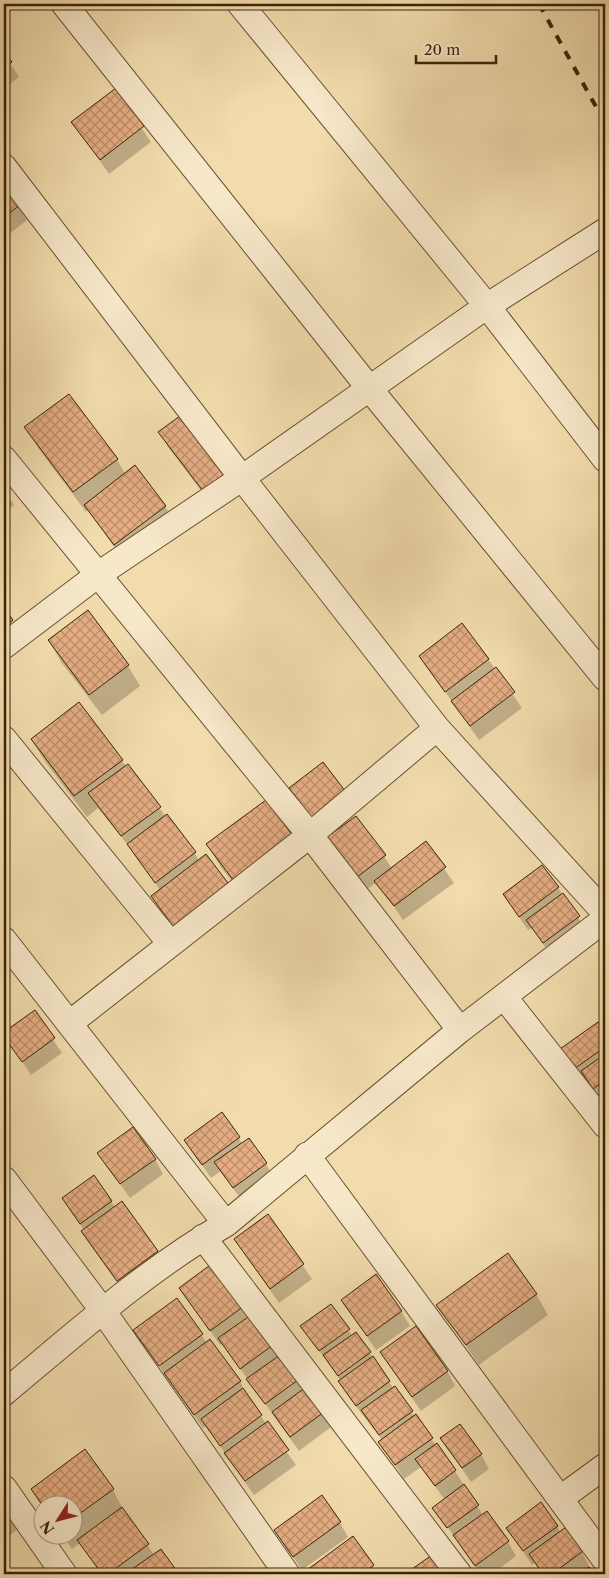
<svg xmlns="http://www.w3.org/2000/svg" width="609" height="1578" viewBox="0 0 609 1578" font-family="'Libre Caslon Text',serif">
  <style>
    .shadow { fill: #0003 }
    .building { fill: url(#building-cross-hatch); stroke: #3a2408 }
    .lines { fill: none; stroke-linecap: round; stroke-linejoin: round }
    .street-casing { stroke: #685231; stroke-width: 27 }
    .street { stroke: #f7e8ca; stroke-width: 25 }
    .rail { stroke: #3a2408; stroke-width: 4; stroke-dasharray: 9 9; stroke-linecap: butt }
  </style>
  <defs>
    <pattern id="building-cross-hatch" width="8" height="8" patternUnits="userSpaceOnUse" patternTransform="scale(1.25)"><rect width="8" height="8" fill="#e6ad83"/><path d="M0 0l8 8M0 8l8-8" fill="none" stroke="#bb8d69"/></pattern>
  </defs>
  <rect width="100%" height="100%" fill="#f2dcad"/>
  <filter id="stains"><feTurbulence type="fractalNoise" baseFrequency=".004" numOctaves="4"/><feColorMatrix values="0 0 0 0 .2 0 0 0 0 .09 0 0 0 0 .02 0 0 0 .5 -.17"/></filter>
  <radialGradient id="worn" r=".72"><stop offset=".6" stop-color="#630" stop-opacity="0"/><stop offset="1" stop-color="#630" stop-opacity=".3"/></radialGradient>
  <path class="shadow" d="M4,54L19,77L4,89Z
    M116,90L151,142L109,174L73,122Z
    M4,186L27,220L4,238Z
    M26,427L117,459L125,474L165,506L177,527L127,565L88,510L86,512L38,448Z
    M160,432L227,473L212,505L168,447Z
    M4,488L14,505L4,512Z
    M4,610L24,641L4,657Z
    M49,641L128,666L140,686L102,715L61,662Z
    M420,656L488,659L522,708L479,740Z
    M32,739L122,761L195,853L199,861L184,942L152,896L160,890L131,849L98,808L87,817L44,760Z
    M292,836L304,857L247,901L220,866L208,845Z
    M426,843L454,883L403,920L377,882L366,890L337,852L384,856L392,869Z
    M558,888L587,931L552,957L532,928L528,930L504,895Z
    M34,1011L62,1053L31,1075L4,1033Z
    M598,1024L605,1035V1101L602,1103L587,1080L584,1083L570,1064Z
    M239,1138L242,1144L266,1164L274,1178L242,1201L221,1171L211,1178L185,1140Z
    M99,1153L155,1159L163,1174L130,1198Z
    M63,1199L111,1201L115,1207L121,1203L165,1266L126,1295L91,1246L82,1231L84,1230Z
    M268,1216L312,1279L279,1303L235,1239Z
    M212,1265L303,1391L323,1413L331,1427L299,1451L222,1343L220,1345L181,1288Z
    M536,1294L548,1315L479,1365L438,1305Z
    M177,1300L207,1343L240,1381L247,1397L296,1465L254,1495L206,1426L203,1428L174,1388L135,1330Z
    M342,1300L401,1311L410,1326L376,1350Z
    M302,1327L348,1330L352,1336L356,1333L394,1389L455,1471L483,1515L508,1542L516,1556L492,1574H481L434,1508L445,1500L421,1467L404,1479L380,1442L382,1440L348,1396L341,1381Z
    M381,1353L447,1371L455,1386L421,1411Z
    M442,1439L481,1454L489,1469L471,1482Z
    M32,1489L113,1490L124,1511L154,1555L160,1550L178,1574H101L80,1543L72,1549L63,1536H72V1506L42,1507Z
    M4,1505L18,1529L4,1540Z
    M340,1523L348,1537L302,1570L275,1530Z
    M557,1526L560,1532L565,1529L582,1552L593,1574H542L535,1563L532,1565L508,1528Z
    M353,1538L378,1574H311L308,1570Z"/>
  <path class="building" d="M4,52L12,62L4,68Z
    M116,88L144,126L100,160L71,122Z
    M4,184L20,205L4,217Z
    M69,394L118,459L73,492L24,427Z
    M184,413L228,472L203,491L158,432Z
    M135,465L166,506L114,545L84,505Z
    M4,608L13,620L4,627Z
    M88,610L129,665L89,695L48,640Z
    M462,623L489,659L445,692L419,656Z
    M496,667L515,692L470,726L451,701Z
    M79,702L123,760L74,796L31,739Z
    M323,762L349,796L315,822L289,788Z
    M128,764L161,807L121,836L88,793Z
    M266,800L293,836L234,881L206,844Z
    M167,814L196,852L155,883L127,844Z
    M356,816L386,855L357,877L327,837Z
    M426,841L446,867L394,906L374,881Z
    M206,854L231,887L175,929L151,896Z
    M542,865L559,887L519,917L503,894Z
    M563,893L580,916L543,943L526,920Z
    M35,1010L55,1038L22,1062L4,1037V1032Z
    M598,1022L605,1032V1047L574,1069L560,1049Z
    M605,1054V1080L593,1089L581,1071Z
    M222,1112L240,1137L202,1165L184,1140Z
    M133,1127L156,1159L120,1184L97,1153Z
    M249,1138L267,1163L233,1188L214,1162Z
    M94,1175L112,1201L80,1224L62,1198Z
    M122,1201L158,1251L117,1281L81,1231Z
    M268,1214L304,1264L270,1289L234,1239Z
    M508,1253L537,1294L466,1345L436,1305Z
    M213,1263L244,1306L210,1331L179,1288Z
    M376,1274L402,1311L367,1336L341,1300Z
    M177,1298L203,1334L159,1366L133,1330Z
    M331,1304L350,1329L319,1351L300,1326Z
    M251,1315L273,1345L240,1369L218,1338Z
    M416,1326L448,1371L412,1397L380,1352Z
    M356,1332L371,1352L338,1376L323,1355Z
    M210,1339L241,1381L194,1415L164,1373Z
    M280,1355L298,1380L265,1404L246,1379Z
    M373,1356L390,1381L356,1406L338,1381Z
    M395,1386L413,1411L379,1435L361,1410Z
    M306,1387L324,1412L290,1437L272,1412Z
    M243,1388L262,1415L220,1446L201,1419Z
    M416,1414L433,1438L395,1465L378,1442Z
    M268,1421L289,1450L245,1481L224,1453Z
    M460,1424L482,1454L462,1468L440,1438Z
    M437,1443L456,1470L435,1486L415,1459Z
    M85,1449L114,1489L72,1519V1506H43L31,1489Z
    M464,1484L479,1505L447,1528L432,1508Z
    M322,1495L341,1522L293,1557L274,1530Z
    M541,1502L558,1526L523,1551L506,1528Z
    M122,1507L149,1544L108,1574H102L77,1540Z
    M487,1511L509,1541L475,1566L453,1535Z
    M566,1527L583,1551L552,1574H543L529,1554Z
    M353,1536L374,1565L362,1574H310L307,1570Z
    M161,1549L179,1574H125Z
    M432,1555L446,1574H405Z
    M589,1567L594,1574H578Z"/>
  <g class="lines">
    <g class="street-casing">
      <path id="street" d="M64,4L369,388L605,678
        M240,4L487,306L605,459
        M4,167L242,478L487,306L605,231
        M4,459L310,835L460,1030
        M4,646L99,574L242,478L437,728L605,913
        M4,739L170,943
        M4,940L226,1224
        M505,998L605,1125
        M70,1023L310,835L437,728
        M307,1155L605,1560
        M4,1179L103,1311L287,1574
        M203,1237L459,1574
        M4,1393C75,1334 146,1270 226,1224L460,1030L605,919
        M4,1488L64,1574
        M561,1498L605,1466"/>
    </g>
    <use href="#street" class="street"/>
    <path class="rail" d="M539,4L605,123
      M599,4L605,15"/>
  </g>
  <rect width="609" height="1578" fill="none" stroke="#f2dcad" stroke-width="20"/>
  <rect x="5" y="5" width="599" height="1568" fill="none" stroke="#3a2408" stroke-width="2.5"/>
  <rect x="10" y="10" width="589" height="1558" fill="none" stroke="#3a2408"/>
  <g transform="translate(58 1520) rotate(234)"><circle r="24" fill="#f7e8ca" stroke="#ab9a7c"/>
  <path d="M0-4L9 19L0 12L-9 19Z" fill="#8f2418"/>
  <text y="-8" font-size="14" font-weight="bold" text-anchor="middle" fill="#3a2408">N</text>
  </g>
  <path d="M416 55v8h80v-8" fill="none" stroke="#3a2408" stroke-width="2.5"/>
  <text x="424" y="55" font-size="15" fill="#3a2408" stroke="#f7e8ca" stroke-width="4" paint-order="stroke">20 m</text>
  <rect width="100%" height="100%" filter="url(#stains)"/>
  <rect width="100%" height="100%" fill="url(#worn)"/>
</svg>
